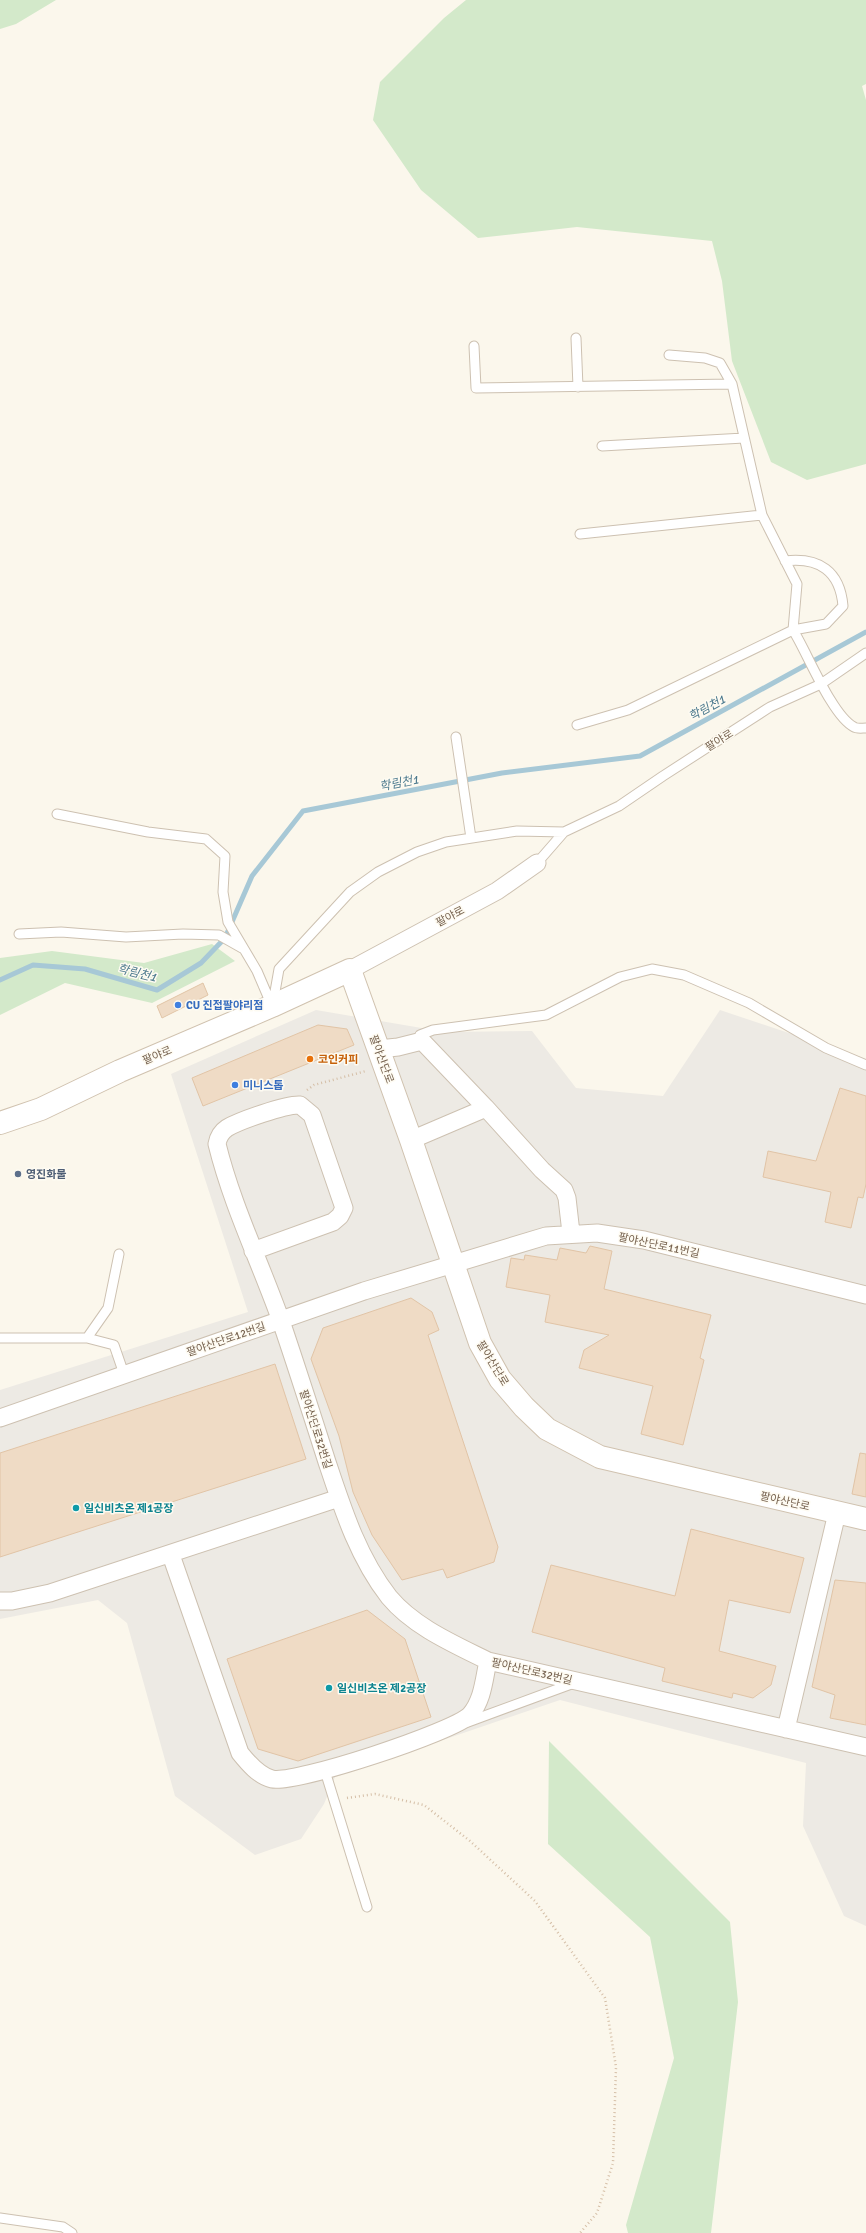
<svg xmlns="http://www.w3.org/2000/svg" width="866" height="2233" viewBox="0 0 866 2233" font-family="Signika,'Noto Sans KR',sans-serif">
  <style>
    .industrial { fill: #edeae4 }
    .green { fill: #d3e9ca }
    .lines { fill: none; stroke-linecap: round; stroke-linejoin: round }
    .stream { stroke: #a7c8d6; stroke-width: 5 }
    .building { fill: #efdbc5; stroke: #e1c4a6 }
    .lane-casing { stroke: #cdc1b1; stroke-width: 11 }
    .street-casing { stroke: #cdc1b1; stroke-width: 19 }
    .secondary-casing { stroke: #d0c2af; stroke-width: 24 }
    .path { stroke: #d5bfa7; stroke-width: 2.5; stroke-dasharray: 1 3; stroke-linecap: butt }
    .lane { stroke: #fff; stroke-width: 9 }
    .street { stroke: #fff; stroke-width: 17 }
    .secondary { stroke: #fff; stroke-width: 22 }
    .shop-dot { fill: #3f7fe0; stroke: #fefbf2; stroke-width: 1.5 }
    .food-dot { fill: #e8710a; stroke: #fefbf2; stroke-width: 1.5 }
    .service-dot { fill: #5c6f8a; stroke: #fefbf2; stroke-width: 1.5 }
    .culture-dot { fill: #0f9aa8; stroke: #fefbf2; stroke-width: 1.5 }
    .labels { text-anchor: middle; stroke-width: 3; stroke-linejoin: round; paint-order: stroke }
    .street-label { font-size: 11px; fill: #76624f; stroke: #fefbf2 }
    .shop-label { font-size: 11px; font-weight: bold; fill: #366cbe; stroke: #fefbf2; text-anchor: start }
    .food-label { font-size: 11px; font-weight: bold; fill: #c56008; stroke: #fefbf2; text-anchor: start }
    .service-label { font-size: 11px; font-weight: bold; fill: #4e5e75; stroke: #fefbf2; text-anchor: start }
    .culture-label { font-size: 11px; font-weight: bold; fill: #0d838f; stroke: #fefbf2; text-anchor: start }
    .water-label { font-size: 12px; font-style: italic; fill: #4d7a8e; stroke: #fefbf2 }
  </style>
  <rect width="100%" height="100%" fill="#fbf7ec"/>
  <path class="industrial" d="M316,1010L445,1032L532,1031L576,1088L663,1096L720,1010L866,1059V1926L844,1916L803,1826L806,1763L560,1700L335,1777L324,1804L301,1839L255,1855L175,1796L127,1623L98,1600L0,1619V1390L248,1312L171,1074Z"/>
  <path class="green" d="M0,0H56L16,24L0,29Z
    M466,0H866V84L862,86L866,100V464L807,480L771,462L732,361L722,281L712,241L577,227L478,238L421,190L373,120L380,82L444,18Z
    M212,944L235,961L152,1003L65,983L0,1015V958L52,951L144,963Z
    M549,1741L730,1922L738,2002L711,2233H628L626,2225L674,2058L650,1937L548,1844Z"/>
  <g class="lines">
    <path class="stream" d="M0,980L33,965L85,969L157,990L201,963L225,938L252,876L303,811L502,773L640,756L866,632"/>
  </g>
  <path class="building" d="M203,983L208,995L162,1018L157,1006Z
    M318,1025L347,1029L354,1045L203,1106L192,1078Z
    M840,1088L866,1096V1184L863,1198L858,1197L851,1228L825,1222L831,1192L763,1177L768,1151L816,1161Z
    M590,1246L612,1251L604,1289L711,1315L700,1358L704,1360L683,1445L641,1434L653,1386L579,1368L584,1350L609,1335L545,1322L550,1295L506,1287L511,1258L524,1260L525,1255L557,1260L560,1248L586,1253Z
    M411,1298L432,1312L439,1330L428,1335L498,1547L494,1562L447,1578L443,1569L402,1580L372,1535L353,1492L339,1436L311,1359L323,1328Z
    M275,1364L306,1459L0,1557V1453Z
    M860,1453L866,1454V1497L852,1494Z
    M691,1529L804,1558L790,1613L729,1600L719,1651L776,1666L771,1685L753,1698L733,1693L732,1698L662,1681L665,1668L532,1632L551,1565L675,1596Z
    M835,1580L866,1583V1725L830,1718L835,1695L812,1687Z
    M367,1610L405,1639L431,1717L298,1761L258,1749L227,1659Z"/>
  <g class="lines">
    <g class="lane-casing">
      <path id="lane" d="M576,338L578,387
        M474,346L476,388L732,384L762,515L797,584L793,630L826,624L843,606C840,571 819,557 785,561
        M669,355L705,358L720,363L732,384
        M602,446L744,438
        M580,534L762,515
        M577,725L628,710L793,630C807,652 832,716 854,727C857,729 862,728 866,728
        M456,737L471,838
        M57,814L148,832L206,839L225,856L223,892L228,922L257,971L272,1006
        M537,863L564,832L619,806L663,776L770,707L821,684L866,653
        M19,934L61,932L126,937L183,934L219,935L242,948
        M273,1003L279,969L350,892L378,872L417,852L446,842L517,831L564,832
        M422,1041L420,1035L433,1030L546,1015L620,977L652,969L684,975L749,1003L826,1048L866,1065
        M0,1338H87L114,1345L124,1374
        M87,1338L108,1308L119,1254
        M468,1722L574,1683
        M325,1771L367,1907
        M0,2218L63,2227L72,2233"/>
    </g>
    <g class="street-casing">
      <path id="street" d="M350,970L497,891L537,863
        M379,1049L398,1047L422,1041L486,1108L542,1170L564,1190L567,1198L571,1233
        M411,1140L486,1108
        M253,1251L333,1222L340,1216L344,1208L312,1115L300,1105C286,1104 239,1121 227,1128C221,1132 218,1138 217,1144C232,1205 260,1262 281,1321C297,1368 312,1415 327,1462C343,1510 358,1557 389,1597C414,1627 454,1644 488,1661L866,1747
        M0,1418L364,1291L546,1236L597,1233L644,1240L866,1295
        M171,1555L240,1753C248,1763 259,1776 272,1779C296,1784 453,1732 470,1715C483,1700 484,1679 488,1661
        M0,1601H12L50,1593L339,1498
        M786,1729L837,1513"/>
    </g>
    <g class="secondary-casing">
      <path id="secondary" d="M0,1123L41,1109L120,1071L272,1006L350,970L411,1140L480,1343L500,1379L524,1407L547,1429L600,1457L866,1519"/>
    </g>
    <path class="path" d="M307,1090L314,1085L366,1071
      M347,1798L375,1794L424,1805L470,1841L535,1901L605,1998L616,2067L613,2163L597,2213L580,2233"/>
    <use href="#lane" class="lane"/>
    <use href="#street" class="street"/>
    <use href="#secondary" class="secondary"/>
  </g>
  <g class="shop-dot">
    <circle cx="178" cy="1005" r="4"/>
    <circle cx="235" cy="1085" r="4"/>
  </g>
  <circle class="food-dot" cx="310" cy="1059" r="4"/>
  <circle class="service-dot" cx="18" cy="1174" r="4"/>
  <g class="culture-dot">
    <circle cx="76" cy="1508" r="4"/>
    <circle cx="329" cy="1688" r="4"/>
  </g>
  <g class="labels">
    <g class="street-label">
      <text transform="translate(719 740) rotate(-32)" y="4">팔야로</text>
      <text transform="translate(450 916) rotate(-28)" y="4">팔야로</text>
      <text transform="translate(157 1055) rotate(-23)" y="4">팔야로</text>
      <text transform="translate(382 1059) rotate(70)" y="4">팔야산단로</text>
      <text transform="translate(659 1245) rotate(12)" y="4">팔야산단로11번길</text>
      <text transform="translate(226 1339) rotate(-19)" y="4">팔야산단로12번길</text>
      <text transform="translate(493 1363) rotate(59)" y="4">팔야산단로</text>
      <text transform="translate(316 1429) rotate(72)" y="4">팔야산단로32번길</text>
      <text transform="translate(785 1501) rotate(13)" y="4">팔야산단로</text>
      <text transform="translate(532 1671) rotate(13)" y="4">팔야산단로32번길</text>
    </g>
    <g class="shop-label">
      <text x="186" y="1009">CU 진접팔야리점</text>
      <text x="243" y="1089">미니스톱</text>
    </g>
    <g class="food-label">
      <text x="318" y="1063">코인커피</text>
    </g>
    <g class="service-label">
      <text x="26" y="1178">영진화물</text>
    </g>
    <g class="culture-label">
      <text x="84" y="1512">일신비츠온 제1공장</text>
      <text x="337" y="1692">일신비츠온 제2공장</text>
    </g>
    <g class="water-label">
      <text transform="translate(707 708) rotate(-29)" y="4">학림천1</text>
      <text transform="translate(399 783) rotate(-11)" y="4">학림천1</text>
      <text transform="translate(137 973) rotate(14)" y="4">학림천1</text>
    </g>
  </g>
</svg>
